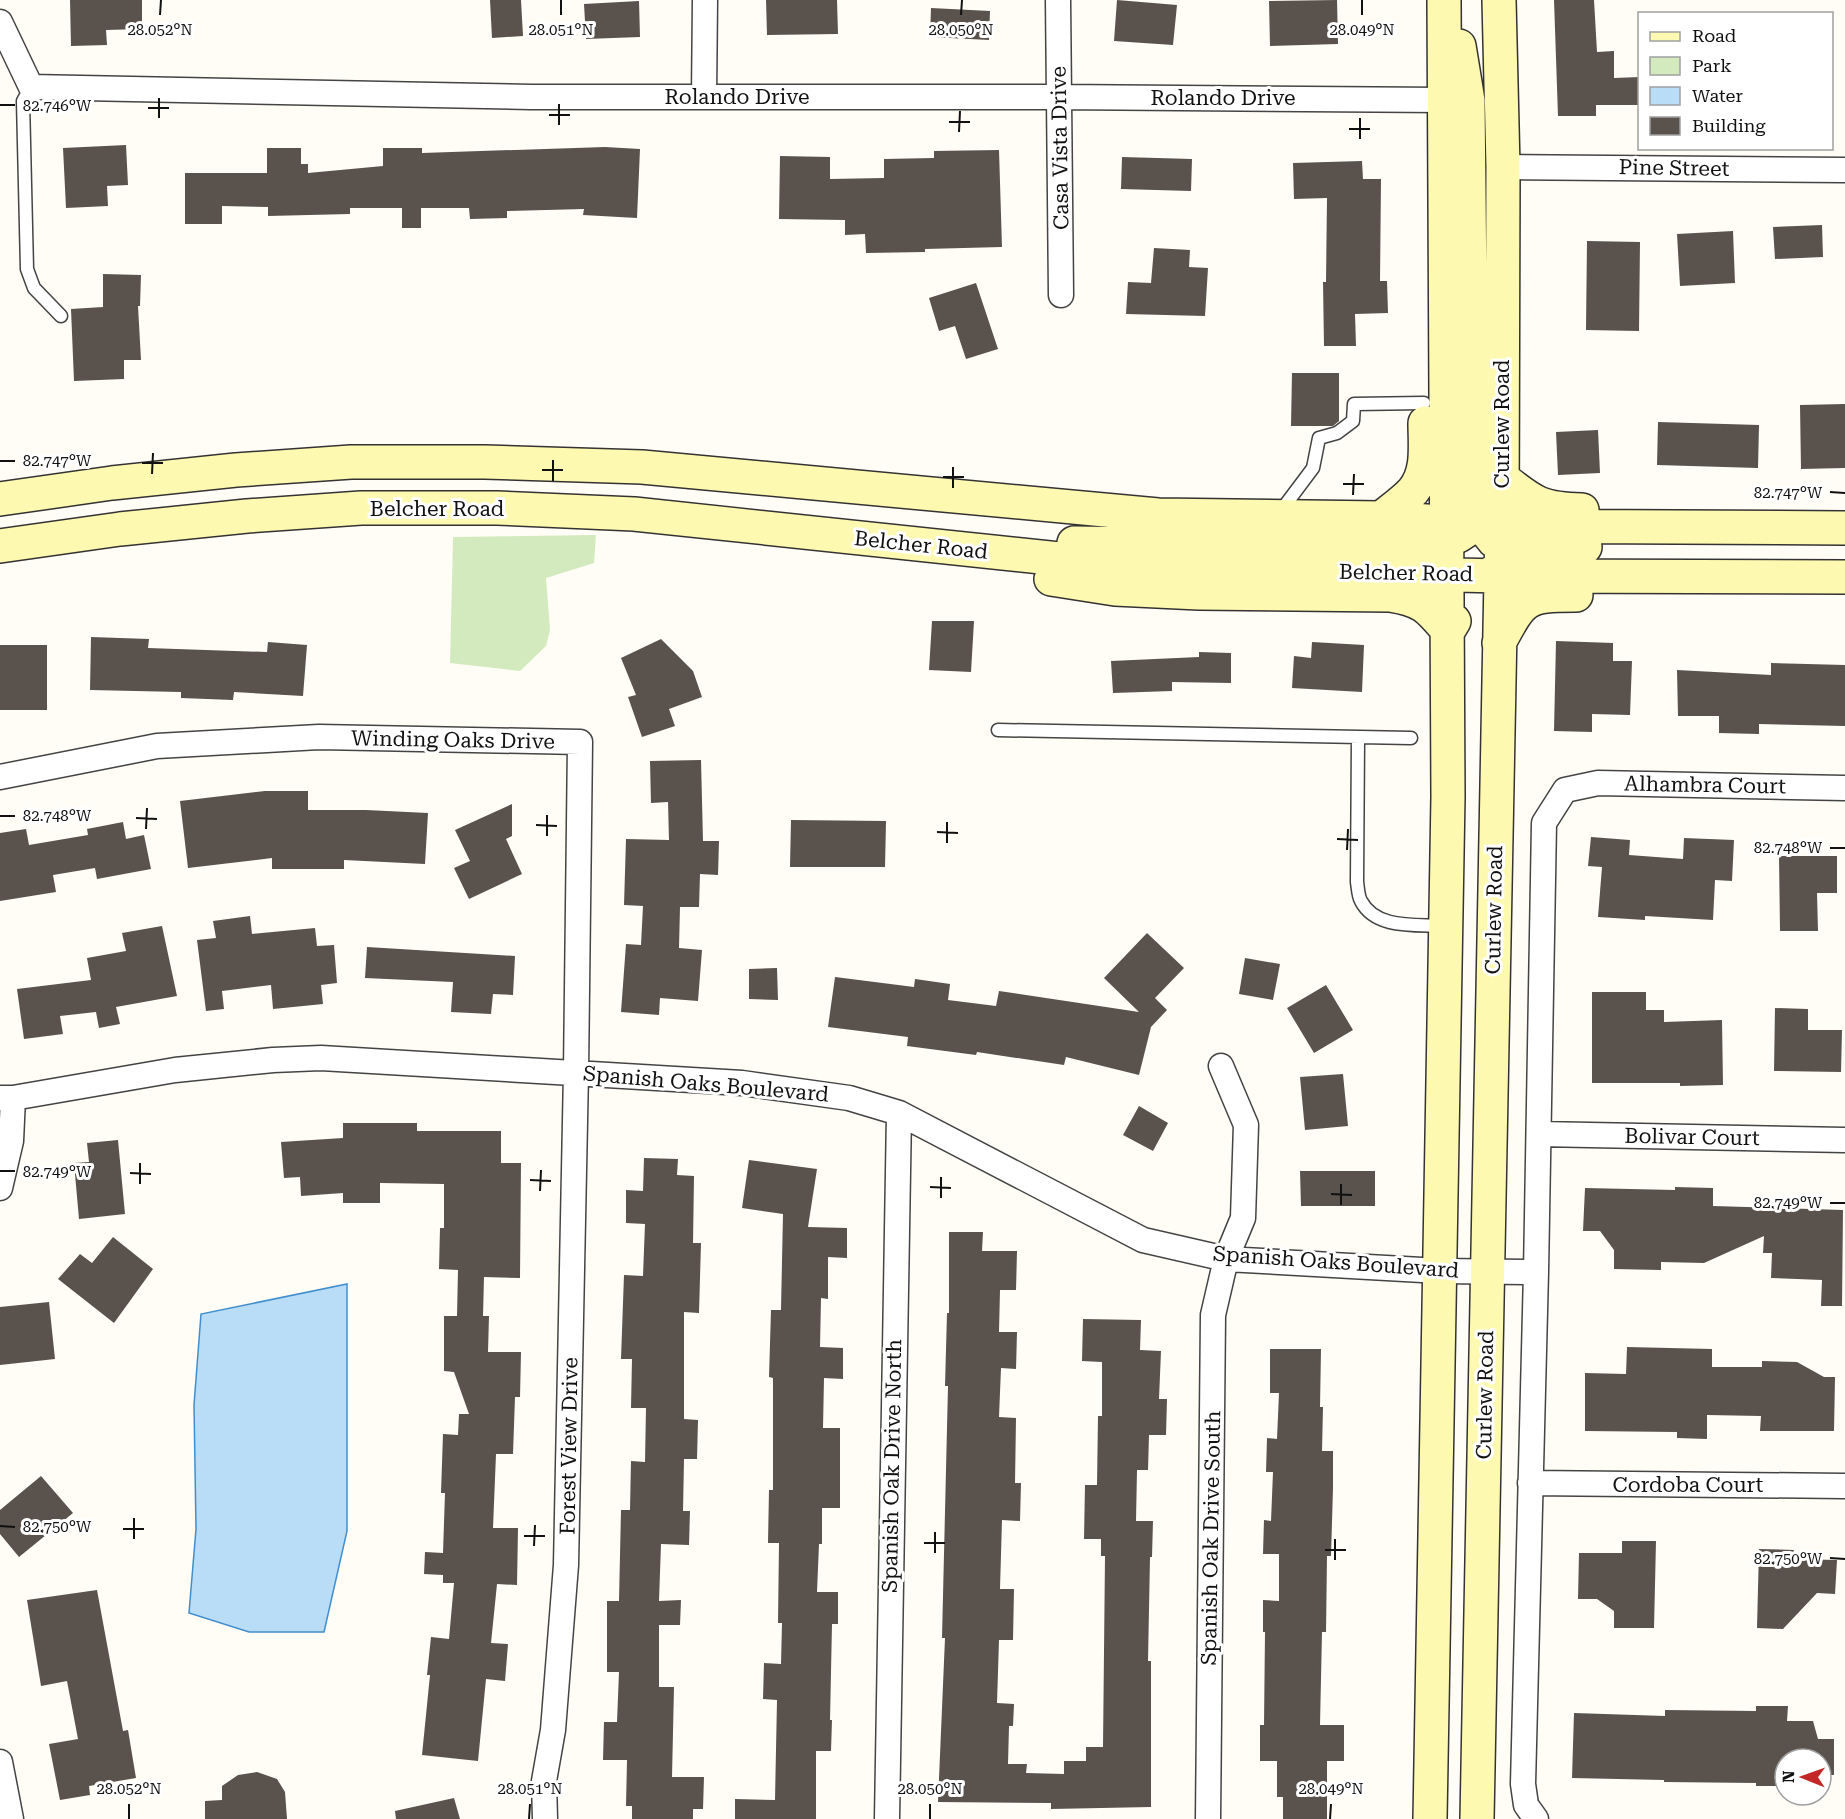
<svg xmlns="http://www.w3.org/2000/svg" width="1845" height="1819" viewBox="0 0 1845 1819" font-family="'Roboto Serif',serif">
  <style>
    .green { fill: #d2eabd }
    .water { fill: #b9ddf6; stroke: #408ecd; stroke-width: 1.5 }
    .building { fill: #5a524d }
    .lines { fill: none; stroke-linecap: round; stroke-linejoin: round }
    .lane-casing { stroke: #444; stroke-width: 15 }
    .street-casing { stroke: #444; stroke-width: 27 }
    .secondary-casing { stroke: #333; stroke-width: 36 }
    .lane { stroke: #fff; stroke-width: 12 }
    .street { stroke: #fff; stroke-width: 24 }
    .secondary { stroke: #fef9b0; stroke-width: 33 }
    .ticks { fill: none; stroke: #111; stroke-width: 2 }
    .labels { text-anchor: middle; stroke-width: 6; stroke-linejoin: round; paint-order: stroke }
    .street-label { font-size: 21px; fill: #111; stroke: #fff }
    .ticks-label { font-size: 15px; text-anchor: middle; fill: #111; stroke: #fff; stroke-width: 6; stroke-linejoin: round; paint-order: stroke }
  </style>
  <rect width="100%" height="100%" fill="#fffdf5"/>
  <path class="green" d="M596,535L594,563L546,578L550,630L546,646L520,671L450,663L453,537Z"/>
  <path class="water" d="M347,1284V1531L324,1632H249L189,1613L196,1529L194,1405L201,1314Z"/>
  <path class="building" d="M70,0H142V29L106,30L107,45L71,46Z
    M490,0H521L523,36L492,38Z
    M766,0H837L838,34L767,35Z
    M1117,0L1177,5L1173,45L1114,41Z
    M1337,0L1338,44L1270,46L1269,1Z
    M1554,0H1594L1597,52L1614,51V78L1640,77V105H1596V116H1558Z
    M639,1L640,37L586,39L584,4Z
    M931,8L990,11L989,40L930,37Z
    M126,145L128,185L107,186L108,206L66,208L63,148Z
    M605,147L640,149L637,218L583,215L584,209L507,211V218L470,219L469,208H421V228H402V208H350V214L268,216V207L222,206V224H185V173H267V148H301V164H308V173L383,166V148H422V153Z
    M999,150L1002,247L925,249V252L866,253L865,234L845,235V220L779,219L780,156L830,157V179L884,178V159L934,158V151Z
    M1122,157L1192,159L1191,191L1121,189Z
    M1362,161L1363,179H1381L1380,281H1387L1388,313L1355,314L1356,346H1324L1323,282H1326L1327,198L1294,199L1293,163Z
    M1822,225L1823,257L1775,259L1773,227Z
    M1733,231L1735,283L1680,286L1677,234Z
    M1587,241L1640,242L1639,331L1586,330Z
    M1154,248L1190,250L1189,267L1208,268L1205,316L1126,314L1128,282L1151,283Z
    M103,274L141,275L140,306H138L141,360H124V379L74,381L71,309L103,307Z
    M976,283L998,349L966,359L955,326L939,331L929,298Z
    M1292,373H1339V421L1333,426H1291Z
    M1845,404V468L1801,469L1800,405Z
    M1658,422L1759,425L1758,468L1657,465Z
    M1598,430L1600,473L1558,475L1556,432Z
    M932,621H974L971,672L929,670Z
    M91,637L149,639L148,648L267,652L268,642L307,645L303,696L234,692L233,700L181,698V692L90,690Z
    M661,639L693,671L702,697L669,709L675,726L642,737L628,697L636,695L621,658Z
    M1556,641L1613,643V661H1632L1630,715L1592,714V732L1554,731Z
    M1312,642L1364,645L1362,692L1292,688L1294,656L1311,658Z
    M0,645H47V710H0Z
    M1199,652L1231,653V683L1172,682V691L1113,693L1111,661L1199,657Z
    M1771,663L1845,665V726L1759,724V734L1719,733V716H1678L1677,670L1771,675Z
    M701,760L703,841H719L718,875L700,874L699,907H680L679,948L702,950L698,1001L660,998L659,1015L621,1012L626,944L641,945L643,906L624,905L626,839L669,840L668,802L651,803L650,761Z
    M265,791H308V810H366L428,813L425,864L344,860V869H272V858L188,868L180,801Z
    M512,804V836L506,839L522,874L469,899L454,868L470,861L455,830Z
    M791,820L886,821L885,867H790Z
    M123,822L126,839L144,835L151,869L97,879L95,868L53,875L56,892L0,901V833L26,829L29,845L88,835L87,829Z
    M1591,837L1630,840L1629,855L1683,859L1684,838L1734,840L1732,881L1715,880L1713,920L1645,916V920L1598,917L1602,867L1588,866Z
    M1779,856H1837V893H1817L1818,931H1780Z
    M250,916L252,934L315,928L317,946L334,945L337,983L321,985L323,1004L273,1009L271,985L222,991L224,1009L206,1011L197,940L216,938L213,921Z
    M162,926L177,996L116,1007L120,1024L99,1028L96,1012L60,1016L63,1034L24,1039L17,989L91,980L87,958L126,951L122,933Z
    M1147,933L1184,968L1155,998L1167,1010L1151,1027L1139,1075L1066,1057L1064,1065L977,1052L976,1055L907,1046L908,1037L828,1027L835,977L914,987L915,979L950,984L948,1000L996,1006L999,991L1139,1012L1104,978Z
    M367,947L515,956L513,995L493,994L491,1014L451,1012L453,982L365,978Z
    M1245,958L1280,964L1273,1000L1239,994Z
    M777,968L778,1000L749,999V969Z
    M1326,985L1353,1030L1314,1053L1287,1008Z
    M1592,992H1646V1010H1664V1022L1722,1020L1723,1085L1680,1086V1083H1592Z
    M1775,1008L1808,1009V1030H1842L1841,1072L1774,1071Z
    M1343,1074L1348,1126L1305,1130L1300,1077Z
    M1139,1106L1168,1123L1153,1151L1123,1135Z
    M343,1123H417V1131H501V1163H521L520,1278L484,1277L483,1316H489L488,1352H521L520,1397H515L513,1454H496L493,1528H518L517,1585L497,1584L491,1643L508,1644L505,1681L486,1679L478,1761L422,1755L430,1675H427L431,1637L449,1639L454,1583H443V1575L424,1574L425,1552L443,1553L445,1493H441L443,1434L458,1435L459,1414H469L454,1372L444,1371V1316H457L458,1270L439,1269L440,1228H444V1184L380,1183V1203H343V1193L301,1196L300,1177L284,1178L281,1142L343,1138Z
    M118,1140L125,1214L79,1219L74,1163L89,1162L87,1143Z
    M644,1158L678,1159L677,1175L694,1176L693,1243H701L699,1313L684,1312V1419L698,1420L697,1459H684L683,1511H690L689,1545L661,1544L659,1601L681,1600L680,1625H659V1687H674L672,1777H704L703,1809H693V1819H632V1806H626L627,1760H603L604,1722H617L619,1672H607V1601H619L621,1510H630L631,1461L645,1462L646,1408H631L632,1359H621L624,1275L643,1276L645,1224L626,1223V1190L643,1191Z
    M749,1160L817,1169L808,1227L847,1228V1258L828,1257V1299L821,1298L820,1347L843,1348V1379L824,1378L823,1428H840V1508H822V1544H819L817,1592H838V1624H832L830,1720H832L831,1751H816V1819H735V1799L775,1800L777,1700L763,1699L764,1663L781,1664L782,1623H778L779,1543H768L769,1490H773V1378L769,1377L771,1310H781L783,1214L742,1208Z
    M1300,1171H1375V1206H1301Z
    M1675,1187L1713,1188V1206L1843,1210L1842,1306H1821L1822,1280L1771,1278L1772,1253H1763L1764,1236L1704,1263L1661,1262V1270L1614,1269V1250L1600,1231H1583L1585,1188L1675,1190Z
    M949,1232H983L982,1251H1017L1016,1290H1000L999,1332H1017L1016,1369L1001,1368L999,1417L1016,1418L1015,1483H1021L1020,1521L1002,1520L1000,1589H1014L1013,1640H999L997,1703L1014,1704L1013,1726H1009L1008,1764H1027L1026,1773L1064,1774V1761H1086V1747H1103L1105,1556H1101V1539H1084L1085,1485H1097L1098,1416H1102V1362L1082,1361L1083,1319L1141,1320L1140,1350L1161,1351L1159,1399H1167L1166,1435H1149L1148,1470H1137L1136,1521H1153L1152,1557H1150L1148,1661H1151V1807L1051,1809V1803L938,1802L945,1638H942L948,1386H945L947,1313H949Z
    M113,1237L153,1269L114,1323L58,1279L80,1254L92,1263Z
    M49,1302L55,1359L0,1365V1307Z
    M1627,1347L1712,1349V1367H1762V1361L1797,1362L1824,1377H1835L1834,1431H1760L1761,1416L1707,1415V1439L1677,1438V1432L1585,1431V1373L1626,1374Z
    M1270,1349H1321L1320,1407H1323L1322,1451H1333V1488L1331,1556H1327L1326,1632H1322L1320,1725H1344V1761H1327V1819H1283V1797H1277V1761H1260V1725H1264L1265,1632H1263V1600L1279,1601V1554H1263L1264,1520L1271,1521L1273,1472H1266L1267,1438L1277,1439L1279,1393H1270Z
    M41,1476L73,1513L19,1557L0,1534V1510Z
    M1622,1541H1656L1654,1628H1614V1611L1597,1599H1578L1579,1553H1622Z
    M1759,1549L1794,1550L1793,1559L1837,1560L1835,1594L1817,1593L1783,1629L1757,1628Z
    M97,1590L123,1731L128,1730L136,1778L89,1786L90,1795L60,1800L49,1744L78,1739L67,1681L41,1686L27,1600Z
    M1756,1706H1788L1787,1721H1813L1818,1739H1834V1775H1821V1759H1785V1786H1756V1783L1664,1782V1780L1572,1778L1574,1713L1665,1716V1710L1756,1711Z
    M257,1772L277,1779L285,1792L287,1819H205V1801L222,1800V1786L238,1775Z
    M454,1798L460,1819H396L395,1811Z"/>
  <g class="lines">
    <g class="lane-casing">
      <path id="lane" d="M31,87L23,101L27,269L34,288L61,316
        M1280,512L1313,468L1319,438L1337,433L1353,421L1354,404L1424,403
        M998,730L1411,738
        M1358,738L1357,882C1358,888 1358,896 1361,901C1376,930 1417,924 1444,926"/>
    </g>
    <g class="street-casing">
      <path id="street" d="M1058,0L1061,295
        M0,22L31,87L531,97H1058L1444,100
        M704,97L705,0
        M1503,167L1845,170
        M0,777L157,746L319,737L580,742L576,1072L566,1565L553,1730L544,1781L545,1819
        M0,1098H13L175,1070L273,1060L321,1058L742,1083L849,1098L899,1113L1143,1240L1226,1259L1440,1271L1536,1272
        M1539,1134L1845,1140
        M0,1188L11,1141L13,1098
        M1530,1483L1845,1486
        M0,1762L11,1819
        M887,1819L899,1113
        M1208,1819L1213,1315L1226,1259L1243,1218L1246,1125L1221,1066
        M1536,1819L1526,1805L1523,1784L1536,1272L1544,823L1565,790L1598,783L1845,788"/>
    </g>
    <g class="secondary-casing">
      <path id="secondary" d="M1459,46L1468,101L1472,476C1474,500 1477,522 1494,541
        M1497,491L1502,478C1534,503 1540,509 1582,510
        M0,499L112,483L236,470L351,462H485L642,467L1158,515L1381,518L1502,526L1845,528
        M1392,523L1381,518C1391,510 1404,501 1413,491C1429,472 1425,446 1425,423
        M1074,543L1392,548C1417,547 1445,547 1466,531
        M0,546L120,529L247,516L361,508H497L634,514L1116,565L1203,569L1499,576L1845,577
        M1488,576C1519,550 1546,547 1585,547
        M1051,579L1115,589L1199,593L1390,595C1422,600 1428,607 1448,631L1454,621
        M1499,643C1523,598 1525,595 1576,595
        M1430,1819L1448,797L1444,0
        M1477,1819L1502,526L1503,167L1499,0"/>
    </g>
    <use href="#lane" class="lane"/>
    <use href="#street" class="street"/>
    <use href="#secondary" class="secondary"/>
  </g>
  <path class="ticks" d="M160,15L161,0M561,15V0M961,15L962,0M1362,15V0M0,105H15M148,108H169M549,115H570M159,118V98M949,122H970M559,125V104M1349,129H1370M959,132L960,111M1360,139V118M0,461H15M142,463H163M542,470H563M152,474L153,453M943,477H964M553,481V460M1343,484H1364M953,488V467M1830,492L1845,493M1353,495L1354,474M0,816H15M136,818L157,819M536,825L557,826M146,829L147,808M937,832L958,833M547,836V815M1337,839L1358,840M947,843V822M1830,848H1845M1347,850L1348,829M0,1171H15M130,1173L151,1174M530,1180L551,1181M140,1184V1163M930,1187L951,1188M540,1191L541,1170M1331,1194L1352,1195M941,1198V1177M1830,1203H1845M1341,1205V1184M0,1526L15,1527M123,1529H144M524,1536H545M134,1539V1518M924,1543H945M534,1546L535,1525M1325,1550H1346M935,1553V1532M1830,1558L1845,1559M1335,1560V1539M129,1819V1804M529,1819L530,1804M930,1819V1804M1330,1819L1331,1804"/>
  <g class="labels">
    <g class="street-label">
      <text x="737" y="104">Rolando Drive</text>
      <text x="1223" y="105">Rolando Drive</text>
      <text transform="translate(1060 148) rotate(-91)" y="7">Casa Vista Drive</text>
      <text transform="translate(1674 168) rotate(1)" y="7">Pine Street</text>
      <text transform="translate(1502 424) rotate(-90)" y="7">Curlew Road</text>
      <text x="437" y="516">Belcher Road</text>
      <text transform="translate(921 545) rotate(6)" y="7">Belcher Road</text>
      <text transform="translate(1406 573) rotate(1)" y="7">Belcher Road</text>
      <text transform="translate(453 740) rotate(1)" y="7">Winding Oaks Drive</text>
      <text transform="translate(1705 785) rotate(1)" y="7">Alhambra Court</text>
      <text transform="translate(1494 910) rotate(-89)" y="7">Curlew Road</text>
      <text transform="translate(706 1084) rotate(5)" y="7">Spanish Oaks Boulevard</text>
      <text transform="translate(1692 1137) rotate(1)" y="7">Bolivar Court</text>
      <text transform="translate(1336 1262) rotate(4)" y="7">Spanish Oaks Boulevard</text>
      <text transform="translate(1485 1395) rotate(-89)" y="7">Curlew Road</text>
      <text transform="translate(569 1446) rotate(-89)" y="7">Forest View Drive</text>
      <text transform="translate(892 1466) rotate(-89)" y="7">Spanish Oak Drive North</text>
      <text x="1688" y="1492">Cordoba Court</text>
      <text transform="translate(1211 1538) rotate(-89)" y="7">Spanish Oak Drive South</text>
    </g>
  </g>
  <g class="ticks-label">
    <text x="160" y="35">28.052°N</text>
    <text x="561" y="35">28.051°N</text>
    <text x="961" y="35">28.050°N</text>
    <text x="1362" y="35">28.049°N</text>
    <text x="57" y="111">82.746°W</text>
    <text x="57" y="466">82.747°W</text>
    <text x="1788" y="498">82.747°W</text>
    <text x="57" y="821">82.748°W</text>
    <text x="1788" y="853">82.748°W</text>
    <text x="57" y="1177">82.749°W</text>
    <text x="1788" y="1208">82.749°W</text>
    <text x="57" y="1532">82.750°W</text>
    <text x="1788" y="1564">82.750°W</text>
    <text x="129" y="1794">28.052°N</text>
    <text x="530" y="1794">28.051°N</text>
    <text x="930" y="1794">28.050°N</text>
    <text x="1331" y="1794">28.049°N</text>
  </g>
  <rect x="1638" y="12" width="195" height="138" fill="#ffffff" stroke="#a0a0a0" stroke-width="1.5"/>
  <rect x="1650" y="32" width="30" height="9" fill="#fef9b0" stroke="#a0a0a0" stroke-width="1.5"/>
  <text x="1692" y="42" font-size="18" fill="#111111">Road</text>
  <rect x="1650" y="57" width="30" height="18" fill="#d2eabd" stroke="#a0a0a0" stroke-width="1.5"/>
  <text x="1692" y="72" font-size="18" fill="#111111">Park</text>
  <rect x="1650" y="87" width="30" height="18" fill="#b9ddf6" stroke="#a0a0a0" stroke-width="1.5"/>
  <text x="1692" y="102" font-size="18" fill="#111111">Water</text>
  <rect x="1650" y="117" width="30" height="18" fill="#5a524d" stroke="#a0a0a0" stroke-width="1.5"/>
  <text x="1692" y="132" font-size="18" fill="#111111">Building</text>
  <g transform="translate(1803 1777) rotate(271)"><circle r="28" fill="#ffffff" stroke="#a0a0a0" stroke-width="1.5"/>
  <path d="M0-4.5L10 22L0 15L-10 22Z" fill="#c22828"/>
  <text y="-9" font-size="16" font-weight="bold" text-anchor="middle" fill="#111111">N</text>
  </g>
</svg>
